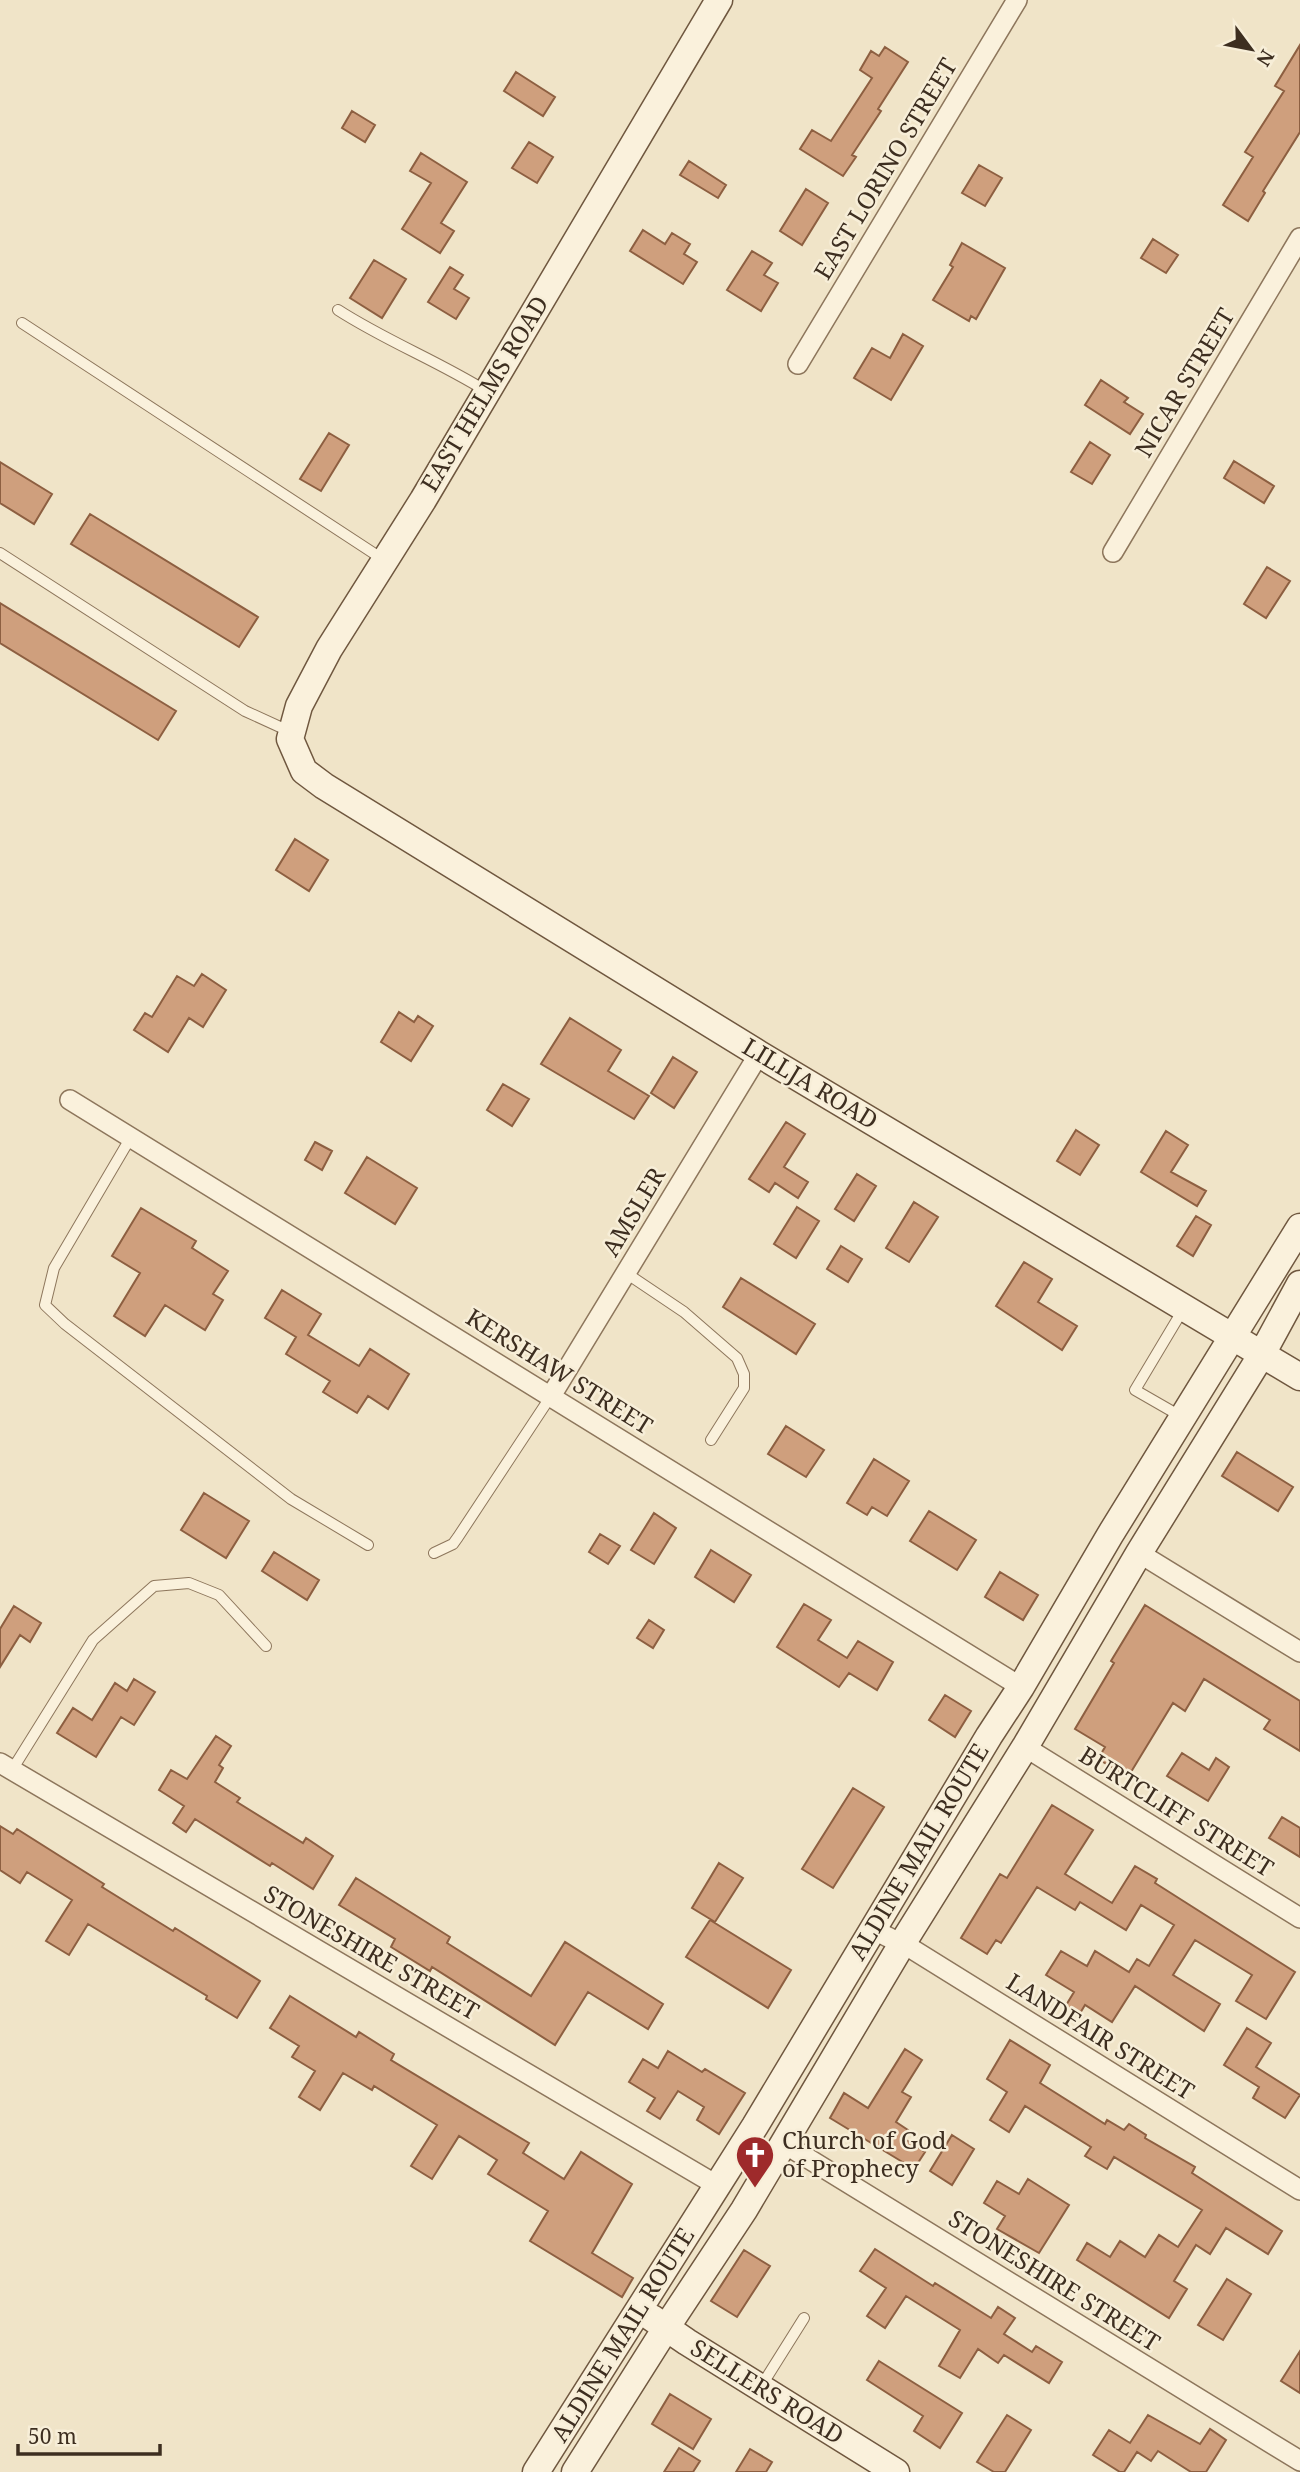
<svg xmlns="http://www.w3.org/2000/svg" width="1300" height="2472" viewBox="0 0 1300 2472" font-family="'Noto Serif',serif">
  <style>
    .building { fill: #cf9f7d; stroke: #8d5f41; stroke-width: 2 }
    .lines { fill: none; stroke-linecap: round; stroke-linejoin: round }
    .lane-casing { stroke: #8d765c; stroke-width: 12 }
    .street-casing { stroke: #8d765c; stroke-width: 22 }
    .secondary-casing { stroke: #6f573f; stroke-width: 29 }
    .lane { stroke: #faf1dc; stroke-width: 10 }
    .street { stroke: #faf1dc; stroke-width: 19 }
    .secondary { stroke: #faf1dc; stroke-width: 26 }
    .labels { text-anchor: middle; stroke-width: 5; stroke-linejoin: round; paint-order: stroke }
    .street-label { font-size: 24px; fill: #3d2e20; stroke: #f7eed8 }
    .poi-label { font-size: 24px; fill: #3d2e20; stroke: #f7eed8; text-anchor: start }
  </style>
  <rect width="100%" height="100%" fill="#f0e4c8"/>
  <path class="building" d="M1300,45V132L1263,191L1265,193L1248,221L1223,205L1253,157L1245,152L1284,91L1275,86Z
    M885,47L908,62L878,109L881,111L852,155L856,157L843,176L800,149L812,130L831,141L872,78L860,70L871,51L879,56Z
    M516,72L555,97L543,116L504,91Z
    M352,111L375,125L365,142L342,128Z
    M529,142L553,157L537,183L512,168Z
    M421,153L467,182L441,223L454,231L440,253L402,229L431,183L410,171Z
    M689,161L726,185L718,198L680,175Z
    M979,165L1002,178L985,206L962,193Z
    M806,189L828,203L802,245L780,231Z
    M643,230L665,244L672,233L690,244L684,254L697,262L683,284L630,251Z
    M1153,239L1178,255L1166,273L1141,258Z
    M962,243L1005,268L976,319L971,316L969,321L933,300L953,267L950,265Z
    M752,251L772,263L764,275L778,283L761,311L727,290Z
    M374,260L406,279L382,318L350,298Z
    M450,267L463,275L454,289L469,298L456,319L428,302Z
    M903,334L923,346L891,400L854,378L872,348L890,358Z
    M1101,380L1128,398L1124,402L1143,414L1130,434L1085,405Z
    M329,433L349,445L321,491L300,479Z
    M1090,442L1110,455L1092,484L1071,472Z
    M1234,461L1274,486L1264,503L1224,478Z
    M0,462L52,494L34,524L0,503Z
    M90,514L258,617L239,647L71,544Z
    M1267,567L1290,581L1266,618L1244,604Z
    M0,603L176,711L158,740L0,643Z
    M295,839L328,860L309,891L276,870Z
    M202,974L226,990L203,1027L189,1018L168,1052L134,1030L145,1013L152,1017L177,976L194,986Z
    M399,1012L414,1022L418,1016L433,1026L411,1061L381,1042Z
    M570,1018L621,1050L608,1071L649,1096L634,1119L541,1064Z
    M673,1057L697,1072L674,1108L651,1093Z
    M503,1084L529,1099L512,1126L487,1110Z
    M786,1122L805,1134L784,1167L808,1182L798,1198L775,1183L769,1192L749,1179Z
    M1076,1130L1099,1145L1080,1175L1057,1161Z
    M1166,1131L1188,1145L1171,1172L1206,1191L1197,1206L1141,1172Z
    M315,1142L332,1151L322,1170L305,1160Z
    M367,1157L417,1188L395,1224L345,1193Z
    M857,1174L876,1186L854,1221L835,1209Z
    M914,1202L938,1217L909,1262L886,1248Z
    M797,1207L819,1221L796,1258L774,1244Z
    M141,1208L196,1241L192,1248L228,1271L213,1294L223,1300L205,1330L165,1305L145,1336L114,1316L140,1273L112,1256Z
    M1196,1216L1211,1225L1193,1256L1177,1246Z
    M841,1246L862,1259L848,1282L827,1269Z
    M1024,1262L1052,1279L1038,1302L1077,1326L1062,1350L996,1306Z
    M741,1278L815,1324L796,1354L723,1307Z
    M282,1290L321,1314L308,1335L359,1366L370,1349L409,1374L388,1409L368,1396L357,1413L323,1392L330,1381L286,1354L296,1337L265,1318Z
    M786,1426L824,1450L806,1477L768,1454Z
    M1237,1452L1293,1487L1278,1511L1222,1476Z
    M874,1459L909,1481L887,1516L872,1507L867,1515L847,1503Z
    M204,1493L249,1521L226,1558L181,1530Z
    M929,1511L976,1540L957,1570L910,1541Z
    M654,1513L676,1528L654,1564L631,1550Z
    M600,1534L620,1546L608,1564L589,1552Z
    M711,1550L751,1575L734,1602L695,1577Z
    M274,1552L319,1580L307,1600L262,1571Z
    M1000,1572L1038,1595L1023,1620L985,1597Z
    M804,1604L831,1620L818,1640L847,1658L858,1641L893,1662L877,1690L849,1673L839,1687L777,1647Z
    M1145,1605L1300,1701V1751L1264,1729L1270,1720L1204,1679L1185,1711L1173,1703L1128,1777L1098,1759L1105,1747L1075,1729L1114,1663L1111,1661Z
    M14,1606L41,1623L30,1642L20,1635L0,1667V1629Z
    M649,1620L664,1630L653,1648L637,1638Z
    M134,1679L155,1692L134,1725L121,1717L96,1757L57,1733L73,1708L92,1720L115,1683L127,1691Z
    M945,1695L971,1711L955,1737L929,1720Z
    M216,1736L231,1746L219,1765L223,1768L215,1782L240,1798L237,1802L303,1843L306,1838L333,1856L313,1889L272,1863L270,1866L195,1819L186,1832L173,1823L184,1806L159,1790L171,1770L187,1779Z
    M1182,1753L1209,1770L1216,1758L1229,1767L1208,1801L1167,1776Z
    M853,1788L884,1807L833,1888L802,1869Z
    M1052,1805L1093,1830L1065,1874L1112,1903L1135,1866L1157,1879L1155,1883L1295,1972L1266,2019L1236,2001L1252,1975L1195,1940L1173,1975L1220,2004L1204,2031L1135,1986L1112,2022L1085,2005L1079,2015L1065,2007L1074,1992L1046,1975L1061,1951L1087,1966L1095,1951L1129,1972L1137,1959L1149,1966L1174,1925L1141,1905L1126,1930L1080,1902L1075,1910L1037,1887L1001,1943L996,1940L987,1954L961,1938L1000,1874L1007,1878Z
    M1282,1817L1300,1828V1857L1269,1838Z
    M0,1826L13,1834L17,1829L104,1884L102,1887L173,1931L175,1928L260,1981L237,2018L206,1999L207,1996L88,1924L69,1955L46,1941L72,1900L27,1872L20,1883L0,1870Z
    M719,1863L743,1878L715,1922L692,1908Z
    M356,1878L450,1937L447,1943L531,1996L565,1942L663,2004L648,2029L588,1992L555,2045L432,1967L430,1971L391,1947L395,1939L339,1905Z
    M710,1920L791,1970L768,2008L686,1957Z
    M290,1996L356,2037L359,2032L394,2054L391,2060L529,2143L523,2153L564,2179L581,2152L632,2184L592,2253L633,2278L622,2297L530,2241L548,2211L488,2174L497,2160L459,2136L432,2179L411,2166L437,2125L374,2086L372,2090L343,2073L320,2110L299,2097L315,2071L292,2057L299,2046L270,2028Z
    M1247,2028L1271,2043L1256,2067L1300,2095L1285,2118L1253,2098L1259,2087L1224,2065Z
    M1010,2040L1050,2065L1040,2083L1105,2124L1107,2120L1124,2130L1129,2124L1146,2135L1145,2138L1195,2167L1192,2173L1282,2231L1268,2254L1226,2228L1210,2254L1196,2245L1174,2281L1187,2289L1169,2318L1077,2260L1087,2243L1110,2257L1120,2241L1145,2257L1159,2235L1178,2247L1202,2210L1114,2157L1107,2169L1085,2156L1091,2147L1025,2106L1009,2132L990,2120L1007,2092L987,2079Z
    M905,2049L922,2060L902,2092L911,2097L896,2122L908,2130L903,2138L925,2152L914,2169L830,2118L844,2093L868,2108Z
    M668,2051L702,2072L705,2069L745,2093L719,2134L697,2120L704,2107L678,2091L660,2119L647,2111L655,2098L629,2082L643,2059L658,2068Z
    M952,2135L974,2149L952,2185L930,2171Z
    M1028,2179L1069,2205L1039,2253L997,2229L1005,2216L984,2203L997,2181L1019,2194Z
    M875,2249L933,2286L935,2283L991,2318L998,2307L1015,2318L1004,2334L1032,2352L1036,2346L1062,2362L1049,2383L1004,2355L998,2363L978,2349L960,2378L939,2366L960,2330L906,2296L885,2328L867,2316L886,2288L860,2271Z
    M744,2250L770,2266L737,2317L711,2301Z
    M1227,2279L1251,2294L1223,2340L1198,2325Z
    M1300,2351V2393L1281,2381Z
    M879,2361L962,2413L940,2448L914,2431L923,2416L867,2380Z
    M670,2394L711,2419L693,2449L652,2424Z
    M1007,2415L1031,2430L1005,2472H994L977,2462Z
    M1148,2415L1200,2444L1210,2429L1226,2440L1206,2472H1191L1158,2451L1151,2461L1137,2452L1124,2472H1120L1093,2455L1109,2430L1130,2443Z
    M679,2448L700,2461L693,2472H664Z
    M750,2449L772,2462L766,2472H736Z"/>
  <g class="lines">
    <g class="lane-casing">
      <path id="lane" d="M338,310C386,341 438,361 486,391
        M22,323L384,560
        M0,553L245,711L291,732
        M131,1137L54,1268L45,1305L65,1324L291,1499L368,1545
        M626,1273L684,1312L737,1358L744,1374V1388L711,1440
        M1182,1417L1135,1390L1184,1308
        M434,1553L453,1544L458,1537L551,1396
        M12,1770L93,1640L154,1586L189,1583L219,1595L266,1646
        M760,2388L804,2318"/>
    </g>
    <g class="street-casing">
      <path id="street" d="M798,364L1017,0
        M1113,552L1300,238
        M70,1100L1021,1687
        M551,1396L759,1054
        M1139,1553L1300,1652
        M1025,1747L1300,1918
        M0,1763L718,2186
        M872,1929L912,1949L1300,2190
        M783,2143L1300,2461"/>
    </g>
    <g class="secondary-casing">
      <path id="secondary" d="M719,0L423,500L329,649L299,706L290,739L304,771L324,786L759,1054L1300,1377
        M652,2318L687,2342L896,2472
        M536,2472L755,2126L989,1736L1021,1687L1110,1535L1300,1227
        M575,2472L666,2328L744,2210L902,1944L1025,1747L1139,1553L1262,1354L1300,1284"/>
    </g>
    <use href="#lane" class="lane"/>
    <use href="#street" class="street"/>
    <use href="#secondary" class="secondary"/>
  </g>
  <defs>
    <g id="church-pin" transform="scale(2.0125)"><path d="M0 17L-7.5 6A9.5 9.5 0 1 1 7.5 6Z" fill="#9e2a2b" stroke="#f7eed8"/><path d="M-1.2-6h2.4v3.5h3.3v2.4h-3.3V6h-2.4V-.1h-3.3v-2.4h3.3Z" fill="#fff"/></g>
  </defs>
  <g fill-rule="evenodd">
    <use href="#church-pin" x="755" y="2155"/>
  </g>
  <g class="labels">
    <g class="street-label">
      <text transform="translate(886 169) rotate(-59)" y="8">EAST LORINO STREET</text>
      <text transform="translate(1185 383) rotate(-59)" y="8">NICAR STREET</text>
      <text transform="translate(485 394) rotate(-59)" y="8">EAST HELMS ROAD</text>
      <text transform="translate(810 1084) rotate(31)" y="8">LILLJA ROAD</text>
      <text transform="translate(634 1212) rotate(-59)" y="8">AMSLER</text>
      <text transform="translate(559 1372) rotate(32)" y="8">KERSHAW STREET</text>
      <text transform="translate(1176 1812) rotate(32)" y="8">BURTCLIFF STREET</text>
      <text transform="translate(919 1852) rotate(-59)" y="8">ALDINE MAIL ROUTE</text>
      <text transform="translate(371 1953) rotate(30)" y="8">STONESHIRE STREET</text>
      <text transform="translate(1100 2037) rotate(32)" y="8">LANDFAIR STREET</text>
      <text transform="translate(1054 2281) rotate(32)" y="8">STONESHIRE STREET</text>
      <text transform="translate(623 2335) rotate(-58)" y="8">ALDINE MAIL ROUTE</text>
      <text transform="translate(767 2392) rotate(32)" y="8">SELLERS ROAD</text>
    </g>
    <g class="poi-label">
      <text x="782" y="2149">Church of God<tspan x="782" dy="28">of Prophecy</tspan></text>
    </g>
  </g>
  <g transform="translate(1251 49) rotate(122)" stroke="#f7eed8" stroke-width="5" paint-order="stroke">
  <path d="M0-5L12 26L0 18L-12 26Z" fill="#3d2e20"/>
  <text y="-10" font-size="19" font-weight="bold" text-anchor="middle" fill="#3d2e20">N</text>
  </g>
  <path d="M18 2444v10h142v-10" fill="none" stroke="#3d2e20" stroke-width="3.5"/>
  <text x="28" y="2444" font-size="21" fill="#3d2e20" stroke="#f7eed8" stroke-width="5" paint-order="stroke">50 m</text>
</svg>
